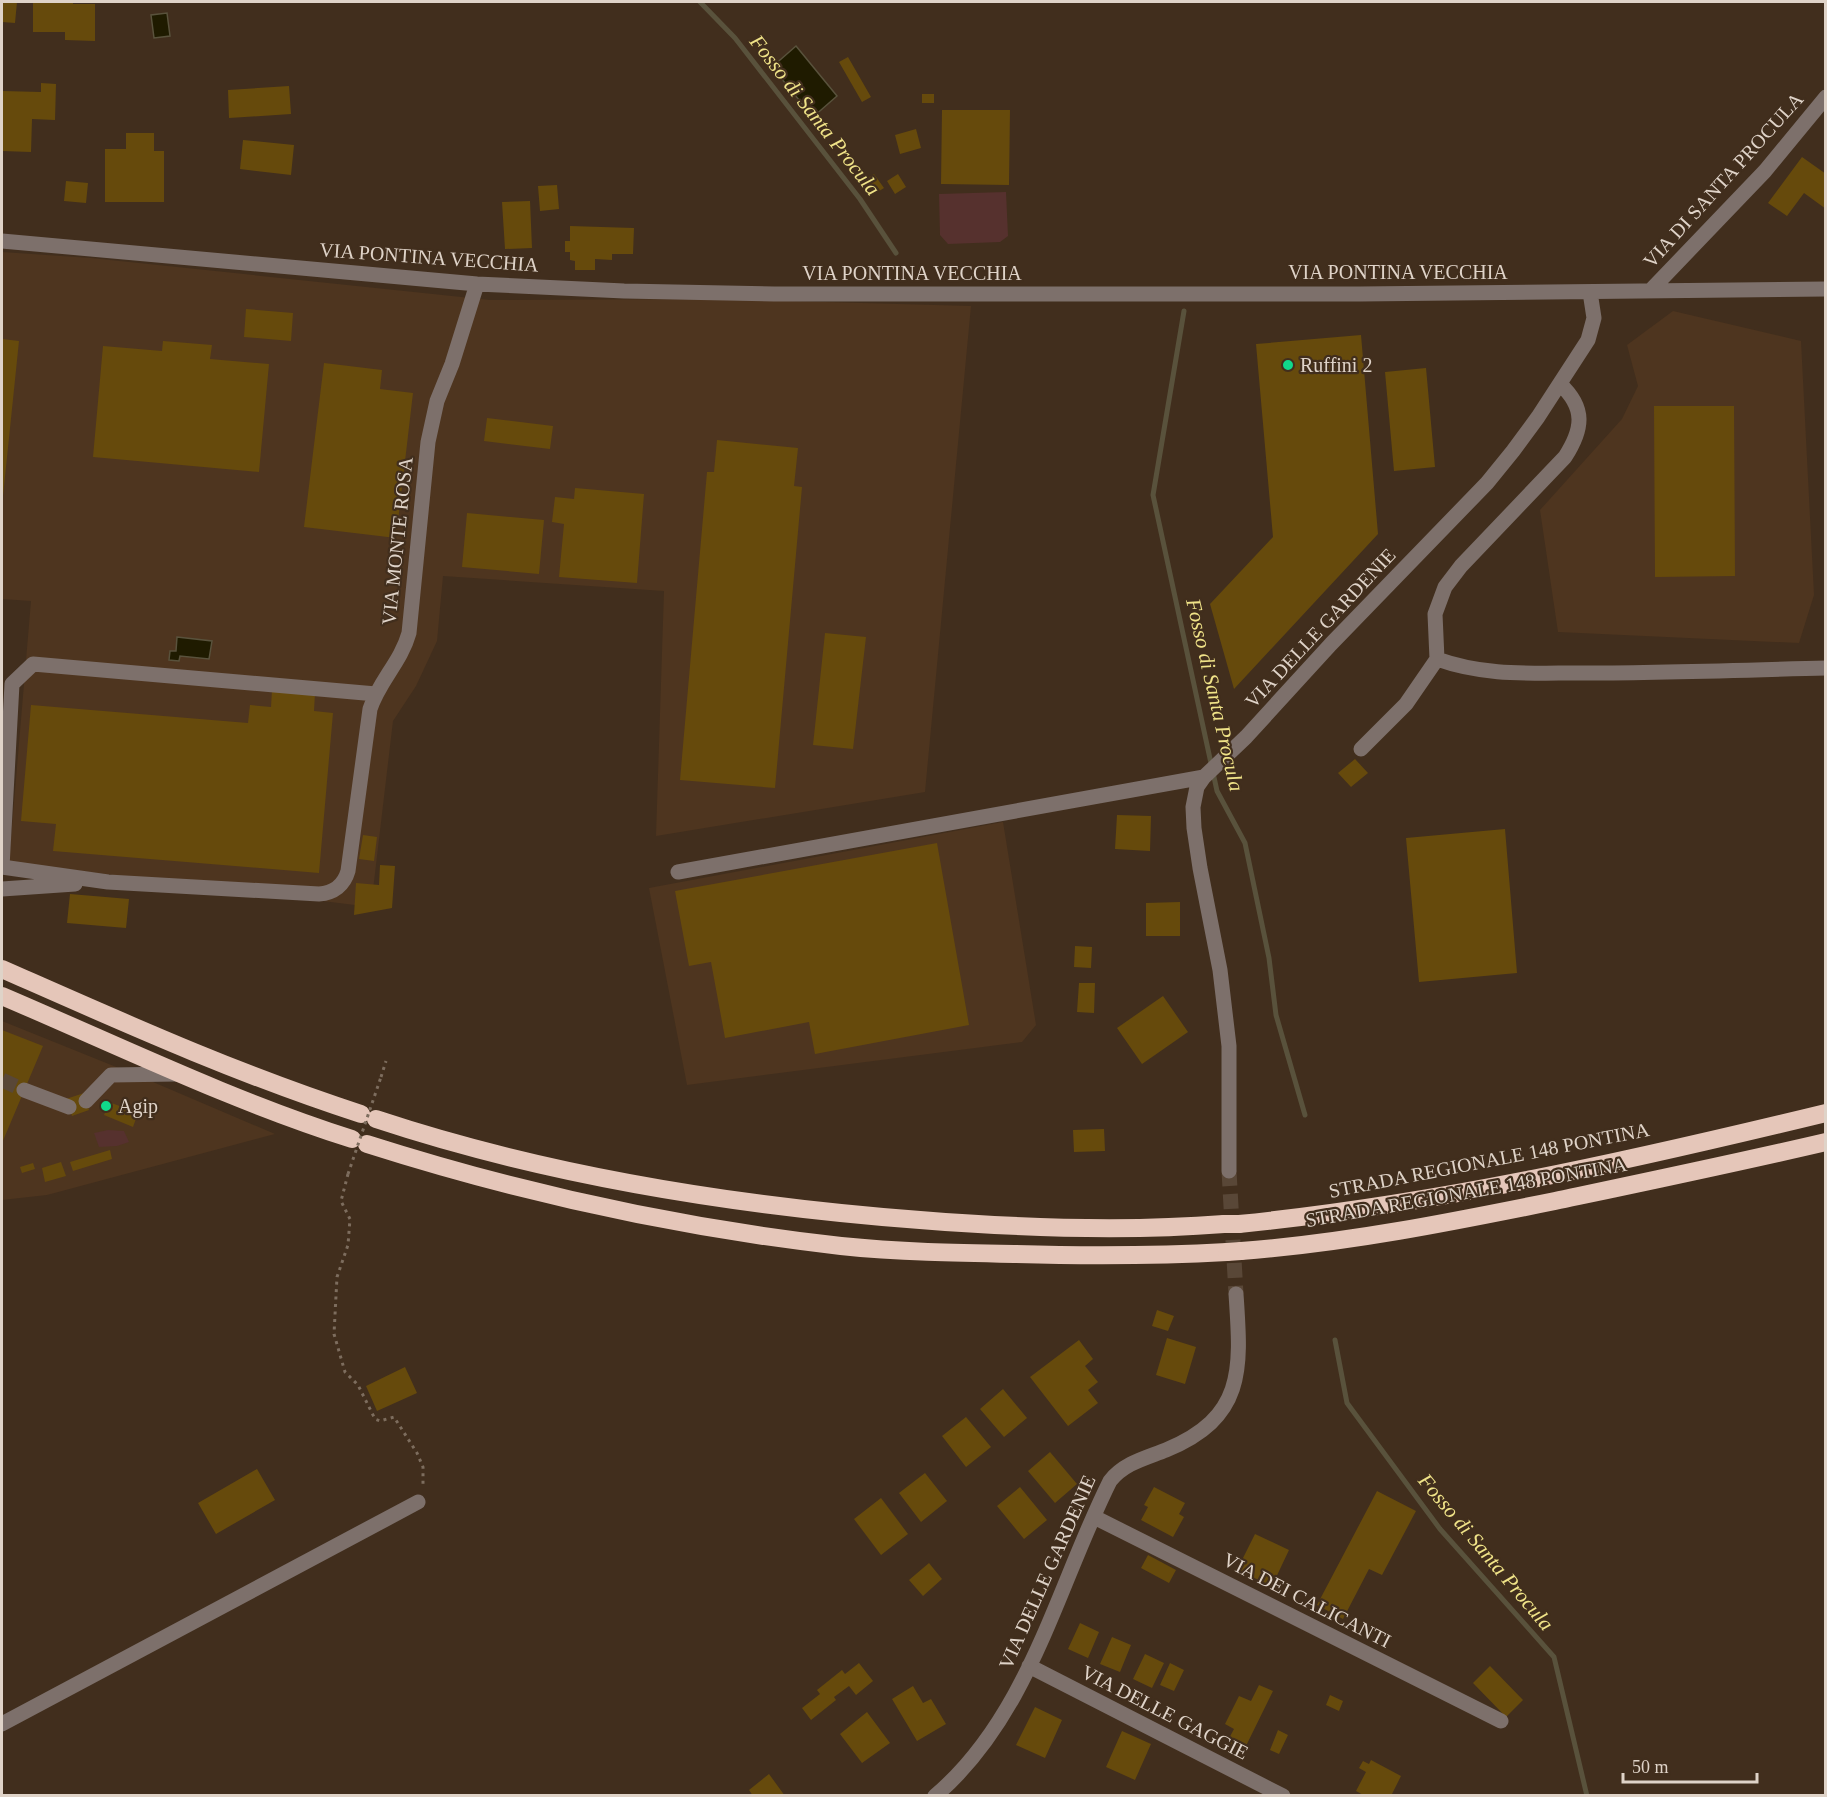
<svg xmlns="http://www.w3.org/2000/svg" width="1827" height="1797" viewBox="0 0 1827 1797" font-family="'Times New Roman',serif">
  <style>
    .built { fill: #4e351f }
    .green { fill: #56312e }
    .water { fill: #1f1b00; stroke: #59523c; stroke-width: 1.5 }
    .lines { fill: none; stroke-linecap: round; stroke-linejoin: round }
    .stream { stroke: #59523c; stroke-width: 5 }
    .building { fill: #664a0c }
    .minor-tunnel { stroke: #594737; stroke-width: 15; stroke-dasharray: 15 8; stroke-linecap: butt }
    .path { stroke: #7d6d5e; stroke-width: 3; stroke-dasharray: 3 4.5; stroke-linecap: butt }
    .minor { stroke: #7d706b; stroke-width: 15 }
    .highway { stroke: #e5c6b9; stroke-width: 18 }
    .path-bridge { stroke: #7d6d5e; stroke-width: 3; stroke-dasharray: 3 4.5; stroke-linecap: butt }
    .highway-bridge { stroke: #e5c6b9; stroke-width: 18 }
    .poi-dot { fill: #10d98a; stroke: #412e1d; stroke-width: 2 }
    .labels { text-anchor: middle; stroke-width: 4.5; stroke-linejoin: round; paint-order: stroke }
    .street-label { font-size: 20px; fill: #dfd3c8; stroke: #412e1d }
    .poi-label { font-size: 20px; fill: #dfd3c8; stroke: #412e1d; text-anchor: start }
    .water-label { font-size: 21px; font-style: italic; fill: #f0e388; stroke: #412e1d }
  </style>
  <rect width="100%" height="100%" fill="#412e1d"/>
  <path class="built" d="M2,252L91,258L490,300L711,299L971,306L925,792L656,836L664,591L443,576L437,641L416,686L393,721L371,907L9,862L31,601L2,599Z
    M1673,311L1801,341L1814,595L1799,643L1558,632L1540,510L1622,419L1638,386L1627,345Z
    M1003,822L1036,1025L1022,1042L687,1085L649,888Z
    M2,1021L146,1079L275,1134L47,1195L2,1200Z"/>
  <path class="green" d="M1006,192L1008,236L1000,242L948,244L940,235L939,194Z
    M108,1130L124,1131L129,1142L117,1146L99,1147L94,1133Z"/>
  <path class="water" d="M167,13L170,36L154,38L151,15Z
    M796,46L837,96L813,117L772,67Z
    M177,637L212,641L209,659L180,656L179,661L169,660L170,651H176Z"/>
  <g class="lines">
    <path class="stream" d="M700,2L735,38L860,199L896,253
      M1184,311L1153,495L1217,791L1245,843L1269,958L1276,1015L1305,1115
      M1335,1340L1347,1403L1440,1529L1554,1657L1587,1796"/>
  </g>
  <path class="building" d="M2,2H17L15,23L2,22Z
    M33,2H73V4H95V41L65,40V32H33Z
    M848,57L871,97L862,102L839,62Z
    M41,83L56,84L55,120L32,119L31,152L2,151V91L41,92Z
    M289,86L291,114L229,118L228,90Z
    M922,94H934V103H922Z
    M942,110H1010L1009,185L941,184Z
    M916,129L921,148L900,154L895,135Z
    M126,133H154V151H164V202H105V149H126Z
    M243,140L294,145L291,175L240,169Z
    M1802,157L1826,174V209L1804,193L1787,216L1768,203Z
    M874,174L884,188L876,193L866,179Z
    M898,174L906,187L895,194L887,181Z
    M66,181L88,183L86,203L64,201Z
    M557,185L559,209L540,211L538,186Z
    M530,201L532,248L505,249L502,202Z
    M570,226L634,228L633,254H612V260L595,259V270H575V261L570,260V252H565V241H570Z
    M246,309L293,313L291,341L244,337Z
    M1361,335L1378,534L1234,689L1210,604L1273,537L1256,344Z
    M2,339L19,341L3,496H2Z
    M163,341L212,345L210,359L269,364L259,472L93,457L103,346L162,351Z
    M324,363L382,370L380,389L413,393L396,538L304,527Z
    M1426,368L1435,467L1394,471L1385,372Z
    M1654,406H1734L1735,576L1655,577Z
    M487,418L553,426L550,449L484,441Z
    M717,440L798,448L794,486L802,487L775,788L680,780L707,472H714Z
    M575,488L644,494L637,583L559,577L564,524L552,522L555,497L574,499Z
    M467,513L544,520L539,574L462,567Z
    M825,633L866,637L853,749L813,745Z
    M272,690L315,693L314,711L333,713L319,873L53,851L56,824L21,821L31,705L248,723L250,705L271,707Z
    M1355,759L1368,773L1351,787L1338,773Z
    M1117,815L1151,816L1150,851L1115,849Z
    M1505,829L1517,973L1419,982L1406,838Z
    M363,835L377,837L374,861L359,859Z
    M937,843L969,1025L815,1054L809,1022L725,1038L711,962L689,966L675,891Z
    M380,865L395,866L392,908L354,915L356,883L379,885Z
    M70,894L129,899L126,928L67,923Z
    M1180,902V936H1146V903Z
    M1075,946L1092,947L1091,968L1074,967Z
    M1079,983H1095L1094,1013L1077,1012Z
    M1163,996L1188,1032L1142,1064L1117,1028Z
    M2,1030L43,1046L2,1143Z
    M84,1093L89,1110L72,1116L66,1099Z
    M109,1102L138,1113L133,1127L104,1115Z
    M1104,1129L1105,1151L1074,1152L1073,1130Z
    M110,1150L112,1159L73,1171L70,1162Z
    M61,1162L66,1176L45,1182L42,1168Z
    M33,1163L35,1169L22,1173L20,1167Z
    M1157,1310L1174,1316L1168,1331L1152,1326Z
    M1167,1338L1196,1347L1185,1384L1156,1375Z
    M1079,1340L1093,1359L1085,1366L1098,1382L1088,1390L1098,1403L1068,1426L1030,1377Z
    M405,1367L417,1393L377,1411L366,1386Z
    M1003,1389L1027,1418L1004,1437L980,1409Z
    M966,1417L991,1447L966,1467L942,1436Z
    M1050,1452L1077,1484L1055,1503L1028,1471Z
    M257,1469L275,1500L216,1534L198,1503Z
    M925,1473L947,1501L921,1522L899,1493Z
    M1020,1487L1047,1520L1024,1539L997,1506Z
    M1154,1487L1185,1503L1179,1514L1184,1517L1173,1537L1141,1520L1148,1507L1144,1505Z
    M1377,1491L1416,1511L1382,1575L1369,1569L1343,1619L1317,1605Z
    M881,1498L908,1534L881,1555L854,1519Z
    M1255,1534L1289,1550L1272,1586L1237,1570Z
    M1148,1555L1176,1570L1169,1583L1141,1568Z
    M929,1563L942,1579L923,1596L909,1580Z
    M1080,1623L1099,1632L1088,1658L1068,1649Z
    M1112,1637L1131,1645L1120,1672L1100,1664Z
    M1145,1654L1164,1663L1152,1688L1133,1679Z
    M859,1663L873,1681L856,1695L849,1686L834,1697L836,1700L811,1720L802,1708L820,1694L817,1690L842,1670L845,1674Z
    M1170,1663L1184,1670L1174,1691L1160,1685Z
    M1490,1666L1523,1700L1506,1717L1473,1683Z
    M1259,1685L1273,1691L1244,1750L1227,1742L1234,1729L1225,1724L1239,1696L1251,1701Z
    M913,1686L923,1703L931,1699L946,1724L917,1741L892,1699Z
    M1330,1695L1343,1701L1339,1711L1326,1705Z
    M1035,1707L1062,1720L1045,1758L1016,1745Z
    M867,1712L890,1743L862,1763L840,1734Z
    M1278,1730L1288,1735L1279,1754L1270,1750Z
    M1122,1731L1151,1744L1135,1780L1106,1767Z
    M1371,1760L1401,1776L1391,1796H1365L1356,1791L1366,1772L1359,1768L1363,1761L1369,1764Z
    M769,1774L785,1796H753L749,1790Z"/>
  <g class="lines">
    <path class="minor-tunnel" d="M2,1080L24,1090
      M1229,1171L1236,1294"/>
    <path class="path" d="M381,1077L386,1061
      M348,1174L341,1201L350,1219L348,1245L337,1277L334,1334L345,1372L358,1385L375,1419L380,1421L394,1417L417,1453L423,1467V1487"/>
    <path class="minor" d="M2,241L477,284L624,291L774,294H1360L1826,289
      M1651,290L1765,171L1826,97
      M1560,384C1586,408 1583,429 1565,457L1461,566L1445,587L1435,614L1437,659C1484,676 1529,673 1578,673C1660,673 1743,670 1826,668
      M376,694L33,664L12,684L2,867L108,882L319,894C334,893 344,885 348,871L370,709C379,681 401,662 409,633L428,442L437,401L452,364L477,284
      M1361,749L1406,704L1437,659
      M678,872L1204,777
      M2,889L75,884
      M24,1090L69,1107
      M86,1101L111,1075L177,1074
      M1229,1171V1046L1220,970L1200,868L1194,828L1193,807L1197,787L1204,777L1246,737L1331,644L1487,483L1513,451L1538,417L1588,340L1594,318L1590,292
      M1094,1517L1501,1721
      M1029,1666L1283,1796
      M2,1724L418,1502
      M935,1796C1029,1716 1057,1587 1110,1481C1124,1463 1146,1458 1166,1450C1246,1417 1241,1368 1236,1294"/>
    <path class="highway" d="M2,969C120,1021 237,1074 361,1114
      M2,996C117,1045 232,1101 352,1139
      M376,1119C551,1177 737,1206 920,1220C1021,1228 1123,1232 1224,1224
      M367,1144C521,1193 681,1228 841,1246C899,1252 956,1253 1014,1254C1085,1256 1156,1256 1227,1252
      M1239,1224C1438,1204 1632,1160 1826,1113
      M1241,1251C1347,1243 1451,1222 1555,1201C1645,1182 1736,1163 1826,1142"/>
    <path class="path-bridge" d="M348,1174L381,1077"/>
    <path class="highway-bridge" d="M1224,1224H1239
      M1227,1252L1241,1251"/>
  </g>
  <g class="poi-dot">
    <circle cx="1288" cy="365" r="6"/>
    <circle cx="106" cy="1106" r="6"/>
  </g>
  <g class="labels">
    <g class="street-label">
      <text transform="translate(1723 180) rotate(-48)" y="7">VIA DI SANTA PROCULA</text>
      <text transform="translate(429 257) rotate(4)" y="7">VIA PONTINA VECCHIA</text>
      <text x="1398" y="279">VIA PONTINA VECCHIA</text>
      <text x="912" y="280">VIA PONTINA VECCHIA</text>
      <text transform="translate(397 541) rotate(-84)" y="7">VIA MONTE ROSA</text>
      <text transform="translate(1320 628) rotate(-47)" y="7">VIA DELLE GARDENIE</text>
      <text transform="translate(1489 1160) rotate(-11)" y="7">STRADA REGIONALE 148 PONTINA</text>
      <text transform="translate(1466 1192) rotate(-10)" y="7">STRADA REGIONALE 148 PONTINA</text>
      <text transform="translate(1047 1572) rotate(-66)" y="7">VIA DELLE GARDENIE</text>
      <text transform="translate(1307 1600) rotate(27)" y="7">VIA DEI CALICANTI</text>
      <text transform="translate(1165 1712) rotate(27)" y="7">VIA DELLE GAGGIE</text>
    </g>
    <g class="poi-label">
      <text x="1300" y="372">Ruffini 2</text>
      <text x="118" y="1113">Agip</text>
    </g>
    <g class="water-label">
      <text transform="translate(815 115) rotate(52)" y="7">Fosso di Santa Procula</text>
      <text transform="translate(1215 695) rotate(77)" y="7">Fosso di Santa Procula</text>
      <text transform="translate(1486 1552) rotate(50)" y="7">Fosso di Santa Procula</text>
    </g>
  </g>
  <rect width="1827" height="1797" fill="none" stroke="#dfd3c8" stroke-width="6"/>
  <path d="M1623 1773v9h134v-9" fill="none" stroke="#dfd3c8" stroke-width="3"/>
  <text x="1632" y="1773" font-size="18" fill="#dfd3c8" stroke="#412e1d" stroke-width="4.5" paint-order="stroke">50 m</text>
</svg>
